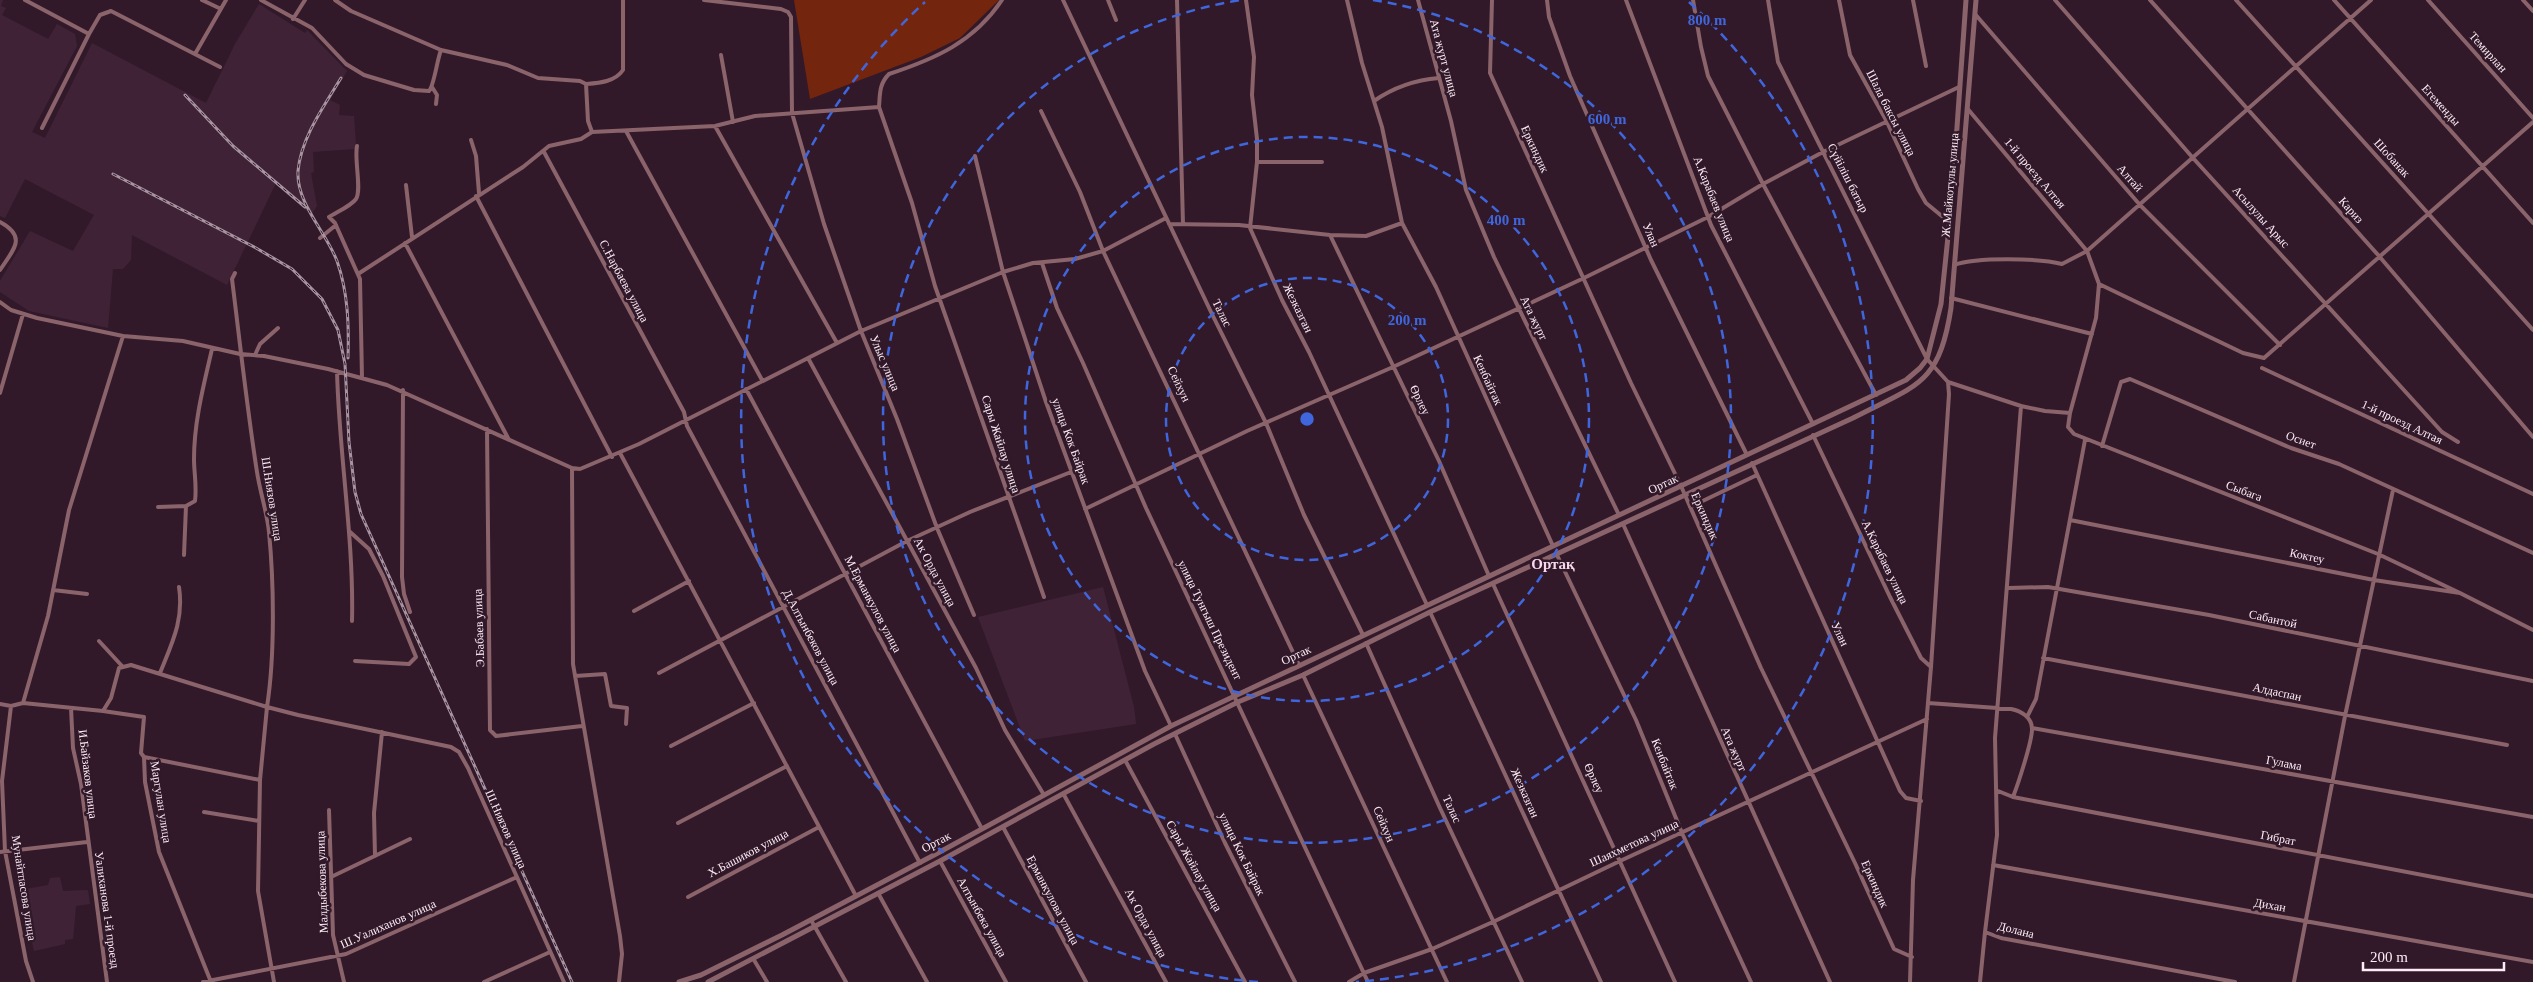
<svg xmlns="http://www.w3.org/2000/svg" width="2533" height="982" viewBox="0 0 2533 982" font-family="'Times New Roman',serif">
  <style>
    .built { fill: #402237 }
    .green { fill: #74250e }
    .lines { fill: none; stroke-linecap: round; stroke-linejoin: round }
    .minor { stroke: #8b636a; stroke-width: 4 }
    .tertiary { stroke: #8b636a; stroke-width: 5 }
    .rail-casing { stroke: #a894a1; stroke-width: 3 }
    .rail { stroke: #31192a; stroke-width: 1; stroke-dasharray: 4; stroke-linecap: butt }
    .ring { fill: none; stroke: #3f66dc; stroke-width: 2.5; stroke-dasharray: 9 6 }
    .labels { text-anchor: middle; stroke-width: 5; stroke-linejoin: round; paint-order: stroke }
    .street-label { font-size: 12px; fill: #fdecf6; stroke: #31192a }
    .quarter-label { font-size: 15px; font-weight: bold; fill: #f9d8ed; stroke: #31192a }
    .centre { fill: #3f66dc; stroke: #31192a; stroke-width: 2.5 }
    .ring-label { font-size: 15px; text-anchor: middle; font-weight: bold; fill: #3f66dc; stroke: #31192a; stroke-width: 5; stroke-linejoin: round; paint-order: stroke }
  </style>
  <rect width="100%" height="100%" fill="#31192a"/>
  <path class="built" d="M0,0H3L1,6L6,8L2,15L48,39L57,24L75,34L77,46L32,132L45,138L92,43L206,103L235,44L259,4L305,33L307,30L347,71L330,100L340,105L339,115L354,116L356,145L354,149L313,152L314,172L311,173L317,206L311,215L276,183L227,285L132,235L131,260L123,269H113L108,328L29,311L0,292V281L30,231L73,251L94,215L25,179L5,218L0,216Z
    M1103,587L1134,707L1136,724L1025,741L978,617Z
    M60,877L63,891L88,890L90,904L76,906L73,939L65,940V944L34,951L20,890L48,885L50,878Z"/>
  <path class="green" d="M794,0H999L960,38L921,57L810,99Z"/>
  <g class="lines">
    <path class="minor" d="M25,0L89,34L100,15L111,11L220,67
      M202,0L221,9
      M261,0L312,28L346,64L364,75L414,90L429,91C434,86 437,60 441,50
      M335,0L351,11L441,50L507,65L538,78L580,81L586,84L588,121L592,132
      M704,0L781,9L788,12L791,17L792,113L824,224L861,331L897,419L937,528L974,615
      M1063,0L1211,312L1266,423L1304,515L1363,635
      M1108,0L1116,20
      M1177,0L1183,224
      M1246,0L1254,57L1252,95L1257,139V162L1250,228L1282,300L1309,352L1427,605
      M1347,0L1362,63L1382,127L1402,223L1436,287L1553,546
      M1418,0L1451,121L1466,190L1494,257L1619,515
      M1492,0L1490,73L1631,383L1681,486L1761,668L1855,863L1894,949L1912,957
      M1547,0L1549,17L1570,76L1651,260L1747,455
      M1626,0L1711,225L1813,424
      M1693,0L1701,47L1708,76L1763,184L1876,395
      M1768,0L1778,62L1785,76L1927,359L1948,382L1949,394L1931,667L1913,880L1910,982
      M1839,0L1850,55L1886,120L1918,189L1926,203L1949,222
      M1913,0L1926,66
      M2055,0L2193,158L2442,432L2458,442
      M2150,0L2379,256L2533,437
      M2236,0L2533,330
      M2334,0L2533,223
      M2428,0L2533,118
      M2523,0L2533,11
      M1975,14L2140,205L2280,345
      M293,19L305,0
      M195,54L226,0
      M721,55L733,122
      M586,84C599,83 615,82 623,70V0
      M432,87L437,95L436,104
      M1374,101C1394,87 1415,80 1439,78
      M879,107L912,203L935,286L1044,597
      M1967,108L2087,251L2099,284L2096,318L2070,413L2068,427L2074,434L2378,554L2460,593
      M1041,111L1080,192L1103,251L1299,665
      M715,126L837,343
      M42,128L89,34
      M626,131L762,380
      M471,140L476,156L479,193
      M357,146C354,159 362,190 356,199C351,206 337,212 329,217L335,223L360,279L362,378
      M544,152L684,412L687,426L920,863
      M975,156L1003,272L1046,402L1145,671L1171,726
      M1257,162H1322
      M406,185L412,237
      M476,196L612,457
      M0,222C28,237 13,250 0,270
      M1169,224L1239,225L1330,235L1366,236L1402,223
      M1330,235L1439,461L1489,576
      M320,238L336,225
      M405,243L508,438
      M1042,263L1057,308L1083,363L1146,508L1368,982
      M1954,265C1976,257 2039,258 2062,264L2087,251L2371,0
      M358,274L523,167L549,146L581,139L592,132L715,126L755,116L879,107C880,94 879,84 889,74C935,59 974,42 1002,0
      M2099,284L2243,353L2264,358L2533,122
      M1951,298L2092,334
      M0,302L11,310L37,318L123,336L183,341L240,354L264,356L328,369L387,385L572,468L580,469L639,444L861,331L1003,272L1033,263L1075,259L1103,251L1166,218
      M123,336L69,510L48,616L23,703L103,711L111,698L119,668L131,665L267,707C275,655 274,584 269,532C267,512 260,492 257,472C247,408 240,343 232,279L235,273
      M255,355L260,344L278,328
      M808,358L976,668L1005,730L1044,795
      M2262,368L2533,494
      M337,371C339,455 354,538 352,621
      M1948,382L2021,406L1995,738L1997,835L1985,932L2001,938L2235,982
      M746,389L982,829
      M403,390L402,577L404,594L410,612
      M0,393L23,314
      M2021,406L2045,411L2070,413
      M487,429L490,730L496,736L582,726
      M1813,435L1890,597L1921,658L1931,667
      M2102,446L2121,382L2130,379L2291,448L2339,464L2533,553
      M620,453L856,896
      M1752,463L1900,791L1906,798L1921,801
      M572,468L573,664L620,936L622,954L619,982
      M158,507L186,506
      M1690,507L1757,475
      M1085,509L1247,431L1393,367L1584,278L1708,217L1763,184L1823,152L1959,87
      M2070,520L2374,580L2460,593L2533,630
      M1623,524L1830,982
      M349,531L369,549L383,576L416,657L409,664L355,661
      M184,555L186,506L195,501C197,486 194,473 194,459C194,421 204,384 212,349
      M1557,555L1636,720L1682,833L1751,982
      M1493,584L1675,982
      M2009,588L2048,587L2209,615L2533,681
      M53,590L87,594
      M634,611L689,581
      M1430,612L1601,982
      M99,641L122,666
      M1366,643L1440,808L1522,982
      M2043,658L2507,745
      M160,673C172,643 184,620 179,587
      M659,673L907,541L970,512L1071,472
      M1303,675L1447,982
      M575,676L605,674L611,706L627,708L626,724
      M1928,703L2011,709C2021,711 2032,717 2032,729C2032,742 2018,784 2013,797L1998,791
      M0,704L11,706L23,703
      M11,706L2,781L5,851L26,961L33,982
      M71,708L73,748L81,784L107,982
      M103,711L144,717L141,753L144,757L145,782L159,852L211,982
      M2027,717L2036,699L2085,440
      M2032,728L2533,817
      M1175,734L1225,843L1295,982
      M671,746L754,703
      M144,757L260,780
      M1125,760L1245,982
      M1064,795L1166,982
      M2013,797L2533,896
      M329,810L333,935L344,982
      M204,812L259,821
      M678,823L787,766
      M1003,827L1086,982
      M0,852L87,842
      M375,856L374,813L382,732
      M940,861L1006,982
      M1993,865L2533,962
      M331,877L410,839
      M878,893L927,982
      M688,897L819,827
      M811,920L846,982
      M754,960L767,982
      M203,982L346,954L517,877
      M274,982L258,891L260,780L267,707L298,715L451,747L459,752L468,768L564,982
      M484,982L550,952
      M1349,982L1364,973L1432,949L1495,921L1620,861L1927,719
      M1980,982L1985,932
      M2294,982L2345,716L2393,490"/>
    <path class="tertiary" d="M679,982L701,975L782,935L936,854L1171,726L1906,380L1920,368L1927,359L1941,304L1952,198L1966,0
      M708,982L940,861L1154,744L1238,702L1303,675L1430,612L1853,418C1916,385 1939,386 1951,308L1976,0"/>
    <g class="rail-casing">
      <path id="rail" d="M341,78C324,106 301,138 298,171C296,203 326,232 337,261C348,292 349,325 348,358
        M185,95L233,146L305,207
        M113,174L256,248L292,269L322,299L338,330L345,364L349,442L355,492L361,514L572,982"/>
    </g>
    <use href="#rail" class="rail"/>
  </g>
  <g class="ring">
    <circle cx="1307" cy="419" r="141"/>
    <circle cx="1307" cy="419" r="282"/>
    <path d="M1373 0A424 424 0 1 1 1241 0"/>
    <path d="M1258 982A565 565 0 0 1 925 2M1689 2A565 565 0 0 1 1356 982"/>
  </g>
  <g class="labels">
    <g class="street-label">
      <text transform="translate(2488 52) rotate(48)" y="4">Темирлан</text>
      <text transform="translate(1444 58) rotate(75)" y="4">Ата журт улица</text>
      <text transform="translate(2441 105) rotate(48)" y="4">Егеменды</text>
      <text transform="translate(1891 113) rotate(63)" y="4">Шала баксы улица</text>
      <text transform="translate(1535 149) rotate(65)" y="4">Еркиндик</text>
      <text transform="translate(2392 158) rotate(48)" y="4">Шобанак</text>
      <text transform="translate(2035 173) rotate(50)" y="4">1-й проезд Алтая</text>
      <text transform="translate(1848 178) rotate(63)" y="4">Сүйіліш батыр</text>
      <text transform="translate(2130 178) rotate(49)" y="4">Алтай</text>
      <text transform="translate(1950 185) rotate(-85)" y="4">Ж.Майкотулы улица</text>
      <text transform="translate(1714 199) rotate(68)" y="4">А.Карабаев улица</text>
      <text transform="translate(2351 210) rotate(48)" y="4">Кариз</text>
      <text transform="translate(2261 217) rotate(48)" y="4">Асылулы Арыс</text>
      <text transform="translate(1651 235) rotate(67)" y="4">Улан</text>
      <text transform="translate(624 281) rotate(62)" y="4">С.Нарбаева улица</text>
      <text transform="translate(1298 308) rotate(64)" y="4">Жезказган</text>
      <text transform="translate(1222 313) rotate(64)" y="4">Талас</text>
      <text transform="translate(1534 318) rotate(64)" y="4">Ата журт</text>
      <text transform="translate(885 363) rotate(67)" y="4">Улыс улица</text>
      <text transform="translate(1488 380) rotate(65)" y="4">Кенбайтак</text>
      <text transform="translate(1179 384) rotate(65)" y="4">Сейхун</text>
      <text transform="translate(1420 400) rotate(64)" y="4">Өрлеу</text>
      <text transform="translate(2402 422) rotate(25)" y="4">1-й проезд Алтая</text>
      <text transform="translate(2301 440) rotate(20)" y="4">Осиет</text>
      <text transform="translate(1071 441) rotate(70)" y="4">улица Кок Байрак</text>
      <text transform="translate(1001 444) rotate(72)" y="4">Сары Жайлау улица</text>
      <text transform="translate(1663 484) rotate(-25)" y="4">Ортак</text>
      <text transform="translate(2244 491) rotate(21)" y="4">Сыбага</text>
      <text transform="translate(272 499) rotate(81)" y="4">Ш.Ниязов улица</text>
      <text transform="translate(1705 516) rotate(66)" y="4">Еркиндик</text>
      <text transform="translate(2307 556) rotate(12)" y="4">Коктеу</text>
      <text transform="translate(1885 562) rotate(64)" y="4">А.Карабаев улица</text>
      <text transform="translate(935 572) rotate(62)" y="4">Ак Орда улица</text>
      <text transform="translate(873 604) rotate(62)" y="4">М.Ерманкулов улица</text>
      <text transform="translate(2273 619) rotate(12)" y="4">Сабантой</text>
      <text transform="translate(1210 620) rotate(64)" y="4">улица Тунгыш Президент</text>
      <text transform="translate(479 628) rotate(-92)" y="4">Э.Бабаев улица</text>
      <text transform="translate(1840 634) rotate(64)" y="4">Улан</text>
      <text transform="translate(811 637) rotate(62)" y="4">Д.Алтынбеков улица</text>
      <text transform="translate(1296 655) rotate(-25)" y="4">Ортак</text>
      <text transform="translate(2277 692) rotate(12)" y="4">Алдаспан</text>
      <text transform="translate(1734 749) rotate(66)" y="4">Ата журт</text>
      <text transform="translate(2284 763) rotate(11)" y="4">Гулама</text>
      <text transform="translate(1665 764) rotate(68)" y="4">Кенбайтак</text>
      <text transform="translate(88 774) rotate(83)" y="4">И.Байзаков улица</text>
      <text transform="translate(1594 778) rotate(65)" y="4">Өрлеу</text>
      <text transform="translate(1525 793) rotate(66)" y="4">Жезказган</text>
      <text transform="translate(161 802) rotate(81)" y="4">Маргулан улица</text>
      <text transform="translate(1452 809) rotate(65)" y="4">Талас</text>
      <text transform="translate(1384 824) rotate(67)" y="4">Сейхун</text>
      <text transform="translate(506 829) rotate(66)" y="4">Ш.Ниязов улица</text>
      <text transform="translate(2278 838) rotate(11)" y="4">Гибрат</text>
      <text transform="translate(936 842) rotate(-28)" y="4">Ортак</text>
      <text transform="translate(1634 843) rotate(-25)" y="4">Шаяхметова улица</text>
      <text transform="translate(748 853) rotate(-28)" y="4">Х.Башиков улица</text>
      <text transform="translate(1242 854) rotate(64)" y="4">улица Кок Байрак</text>
      <text transform="translate(1194 866) rotate(61)" y="4">Сары Жайлау улица</text>
      <text transform="translate(322 882) rotate(-92)" y="4">Малдыбекова улица</text>
      <text transform="translate(1875 884) rotate(66)" y="4">Еркиндик</text>
      <text transform="translate(24 888) rotate(81)" y="4">Мунайтпасова улица</text>
      <text transform="translate(1053 900) rotate(62)" y="4">Ерманкулова улица</text>
      <text transform="translate(2270 905) rotate(10)" y="4">Дихан</text>
      <text transform="translate(107 910) rotate(82)" y="4">Уалиханова 1-й проезд</text>
      <text transform="translate(982 917) rotate(61)" y="4">Алтынбека улица</text>
      <text transform="translate(1146 923) rotate(62)" y="4">Ак Орда улица</text>
      <text transform="translate(388 924) rotate(-24)" y="4">Ш.Уалиханов улица</text>
      <text transform="translate(2016 930) rotate(14)" y="4">Долана</text>
    </g>
    <g class="quarter-label">
      <text x="1553" y="569">Ортақ</text>
    </g>
  </g>
  <circle cx="1307" cy="419" r="8" class="centre"/>
  <g class="ring-label">
    <text x="1707" y="25">800 m</text>
    <text x="1607" y="124">600 m</text>
    <text x="1506" y="225">400 m</text>
    <text x="1407" y="325">200 m</text>
  </g>
  <path d="M2363 962v8h141v-8" fill="none" stroke="#fdecf6" stroke-width="2.5"/>
  <text x="2370" y="962" font-size="15" fill="#fdecf6" stroke="#31192a" stroke-width="4" paint-order="stroke">200 m</text>
</svg>
